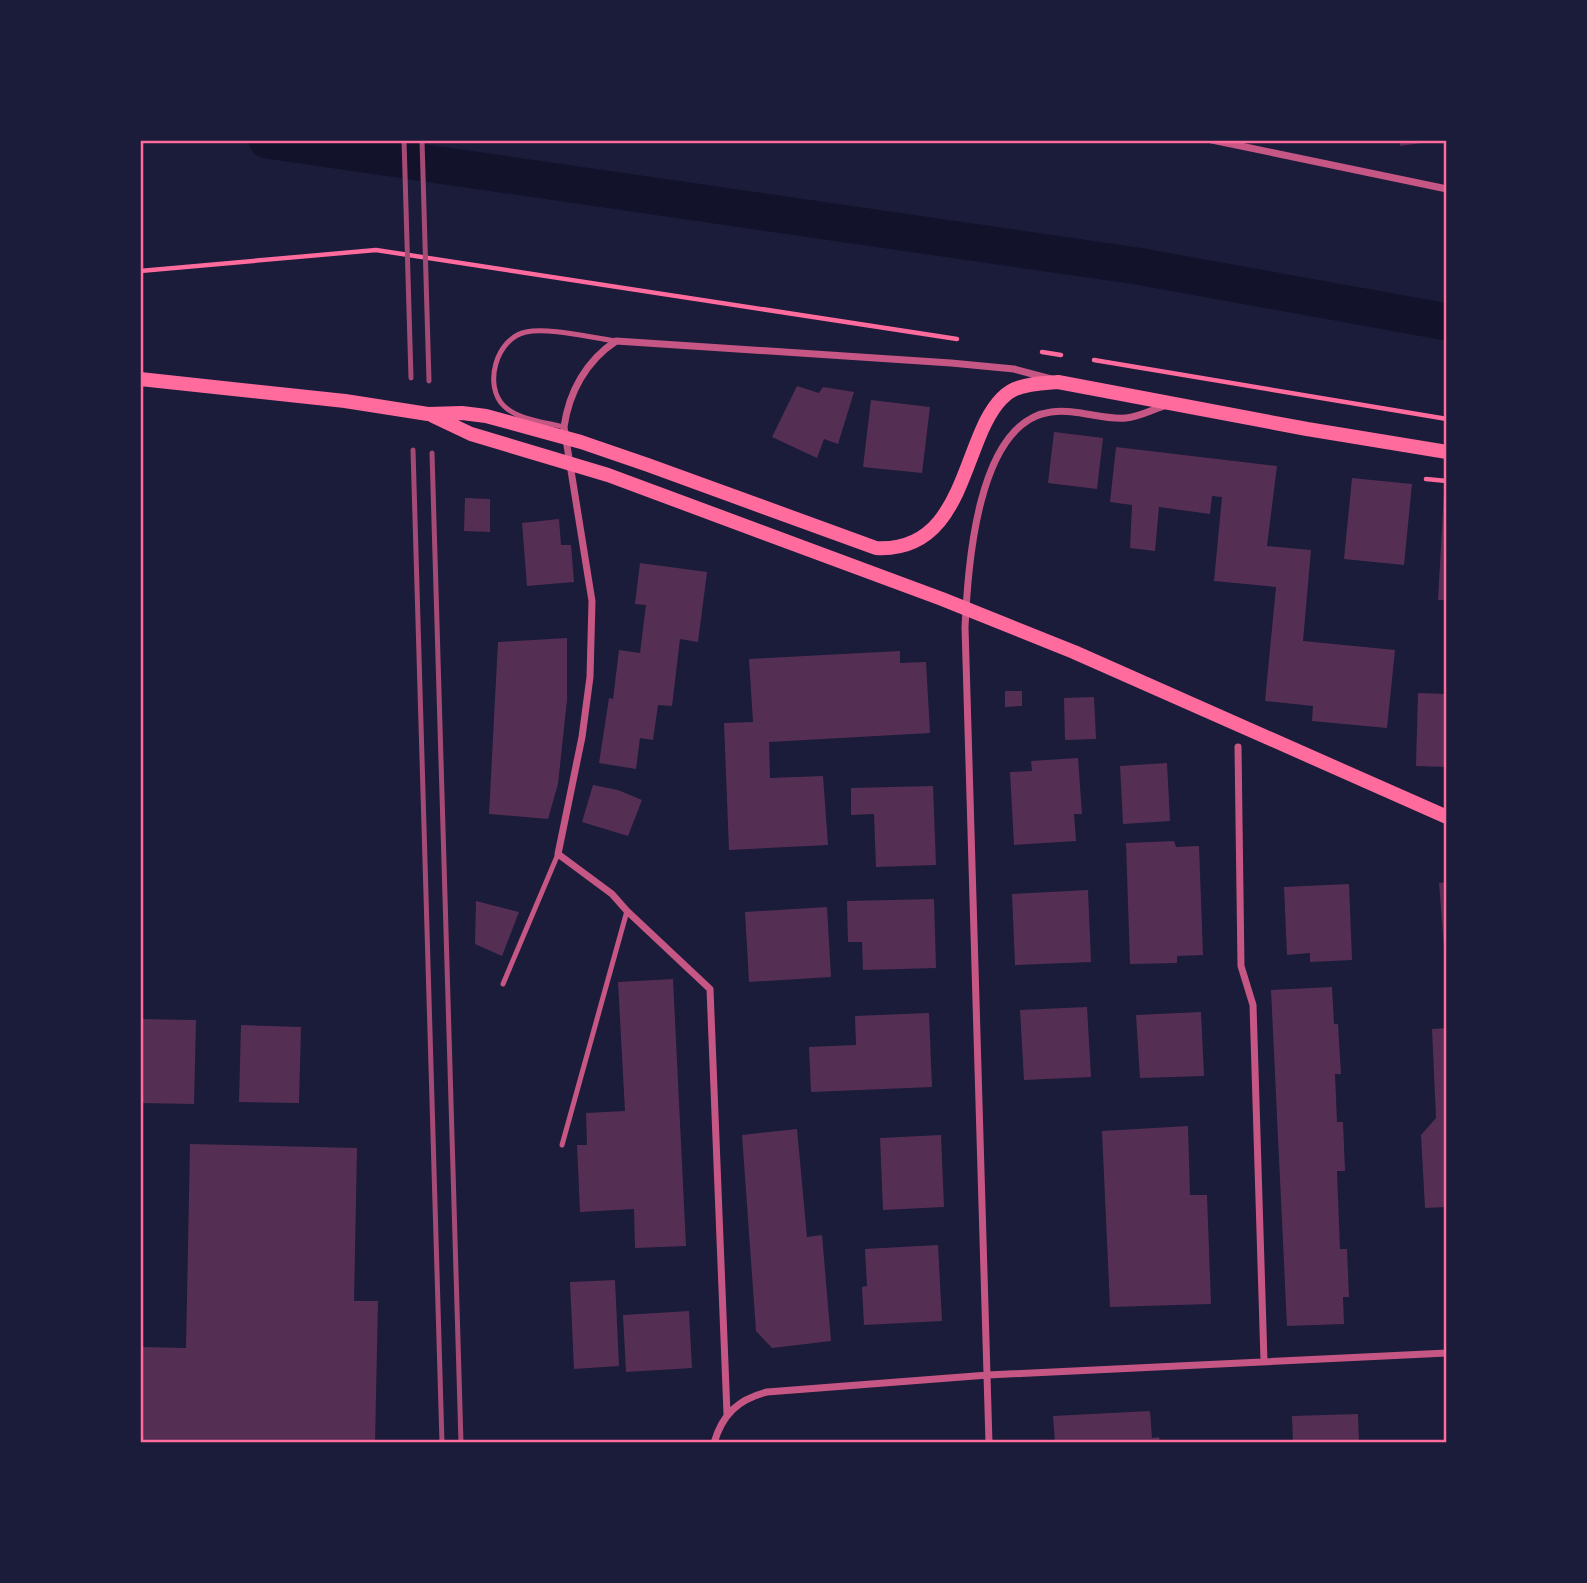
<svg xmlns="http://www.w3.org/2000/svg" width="1587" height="1583" viewBox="0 0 1587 1583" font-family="'PT Sans',sans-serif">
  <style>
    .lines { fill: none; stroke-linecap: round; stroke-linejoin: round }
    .canal { stroke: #12122b; stroke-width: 37 }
    .building { fill: #542f53 }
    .path { stroke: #ff6b9d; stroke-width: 4.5 }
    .service { stroke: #c65784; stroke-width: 5 }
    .minor { stroke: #c65784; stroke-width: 7 }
    .secondary { stroke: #ff6b9d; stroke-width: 14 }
    .rail { stroke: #a44b75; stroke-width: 5 }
    .neatline { fill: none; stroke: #ff6b9d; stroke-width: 2.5 }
  </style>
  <rect width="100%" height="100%" fill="#1b1b3a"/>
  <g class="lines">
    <path class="canal" d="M267,140L1137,266L1447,322"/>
  </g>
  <path class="building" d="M1399,140H1429V142L1400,146Z
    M797,386L819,393L823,387L854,392L838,444L824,439L817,458L772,437Z
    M871,400L930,407L922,473L863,467Z
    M1054,432L1103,438L1097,489L1048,483Z
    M1116,447L1277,466L1267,546L1311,550L1303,641L1395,650L1387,728L1312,721L1313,706L1265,701L1276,587L1214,581L1222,497L1212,496L1210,514L1159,507L1155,551L1130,548L1132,505L1110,502Z
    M1352,478L1412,484L1404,565L1344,559Z
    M1444,491L1447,492V600H1438Z
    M465,498L490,499V532L464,531Z
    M559,519L561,545H571L574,582L527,586L522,523Z
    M640,563L707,572L698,642L680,639L672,706L658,705L653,740L640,738L636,769L599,763L609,698L613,699L619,650L640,653L646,605L635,604Z
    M567,638V700L558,784L548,819L489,814L498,642Z
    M900,651V663L926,662L930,733L769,742L770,778L823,776L828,845L729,850L724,723L753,722L749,659Z
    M1005,691H1022V706L1005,707Z
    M1418,693L1447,694V767L1416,766Z
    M1094,697L1096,739L1065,740L1064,698Z
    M1078,758L1082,814H1074L1076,841L1014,845L1010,772L1032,771L1031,761Z
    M1167,763L1170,821L1123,824L1120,766Z
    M593,785L618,790L642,800L628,836L582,822Z
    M933,786L936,865L876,867L874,814L851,815V788Z
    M1174,841L1176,847L1199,846L1203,955L1177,956V963L1130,964L1126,843Z
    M1447,882V961H1445L1439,883Z
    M1349,884L1352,960L1310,962V953L1287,955L1284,887Z
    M1088,890L1091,962L1015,965L1012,894Z
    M934,899L936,968L863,970L862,942H848L847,901Z
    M476,901L519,912L502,956L475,944Z
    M827,907L831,977L749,982L745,912Z
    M673,979L686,1246L635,1248L634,1209L580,1212L577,1145H587L586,1113L625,1111L618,982Z
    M1332,987L1334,1024H1338L1341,1074H1335L1337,1122H1343L1345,1171H1337L1340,1249H1347L1349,1297H1343L1344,1324L1287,1326L1271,990Z
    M1087,1007L1091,1077L1024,1080L1020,1010Z
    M1201,1012L1204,1076L1140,1078L1136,1015Z
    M929,1013L932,1087L811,1092L809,1047L856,1045L855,1016Z
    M140,1019L196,1020L194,1104L140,1103Z
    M241,1025L301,1027L299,1103L239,1102Z
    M1447,1028V1207L1425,1208L1421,1135L1436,1118L1432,1029Z
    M1188,1126L1190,1195H1207L1211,1304L1110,1307L1102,1131Z
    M797,1129L807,1237L822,1235L831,1341L772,1348L756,1331L742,1135Z
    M941,1135L944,1207L883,1210L880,1138Z
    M190,1144L357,1148L354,1301H378L375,1443H140V1347L186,1348Z
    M938,1245L942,1321L864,1325L862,1287L867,1286L865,1249Z
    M615,1280L619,1366L574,1369L570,1282Z
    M689,1311L692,1368L626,1372L623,1315Z
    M1150,1411L1152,1438L1159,1437L1160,1443H1055L1053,1416Z
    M1358,1414L1359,1443H1293L1292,1416Z"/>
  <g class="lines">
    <path class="path" d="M140,271L376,250L957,339
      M1042,352L1061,355
      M1094,360L1447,419
      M1426,479L1447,481"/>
    <path class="service" d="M564,427C545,422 518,420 504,406C483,386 496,338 526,332C548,327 592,338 616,341
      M503,984L558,854
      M562,1145L627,911"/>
    <path class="minor" d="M1212,140L1447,189
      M1238,747L1241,966L1253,1005L1264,1361
      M727,1414L710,989L627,911L612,894L558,854L582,737L590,677L592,601L564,427C569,392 586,361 616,341L951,363L1014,369L1051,379
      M714,1443C722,1415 738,1399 767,1392L988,1375L1447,1353
      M989,1443L965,627C968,569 976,422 1051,412C1076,408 1101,420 1126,418C1139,417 1154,409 1167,405"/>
    <path class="secondary" d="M140,379L345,401L428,414L462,413L486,416L581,442L648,465L876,548C948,552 959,482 982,430C989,414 999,396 1015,389C1029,383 1044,383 1058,382L1307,429L1447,452
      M433,416L471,434L608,475L942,599L1074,652L1447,817"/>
    <path class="rail" d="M404,140L411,378
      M422,140L429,381
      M413,450L442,1443
      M432,453L461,1443"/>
  </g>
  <rect width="1587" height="1583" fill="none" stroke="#1b1b3a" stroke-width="284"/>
  <rect x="142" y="142" width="1303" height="1299" class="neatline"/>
</svg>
